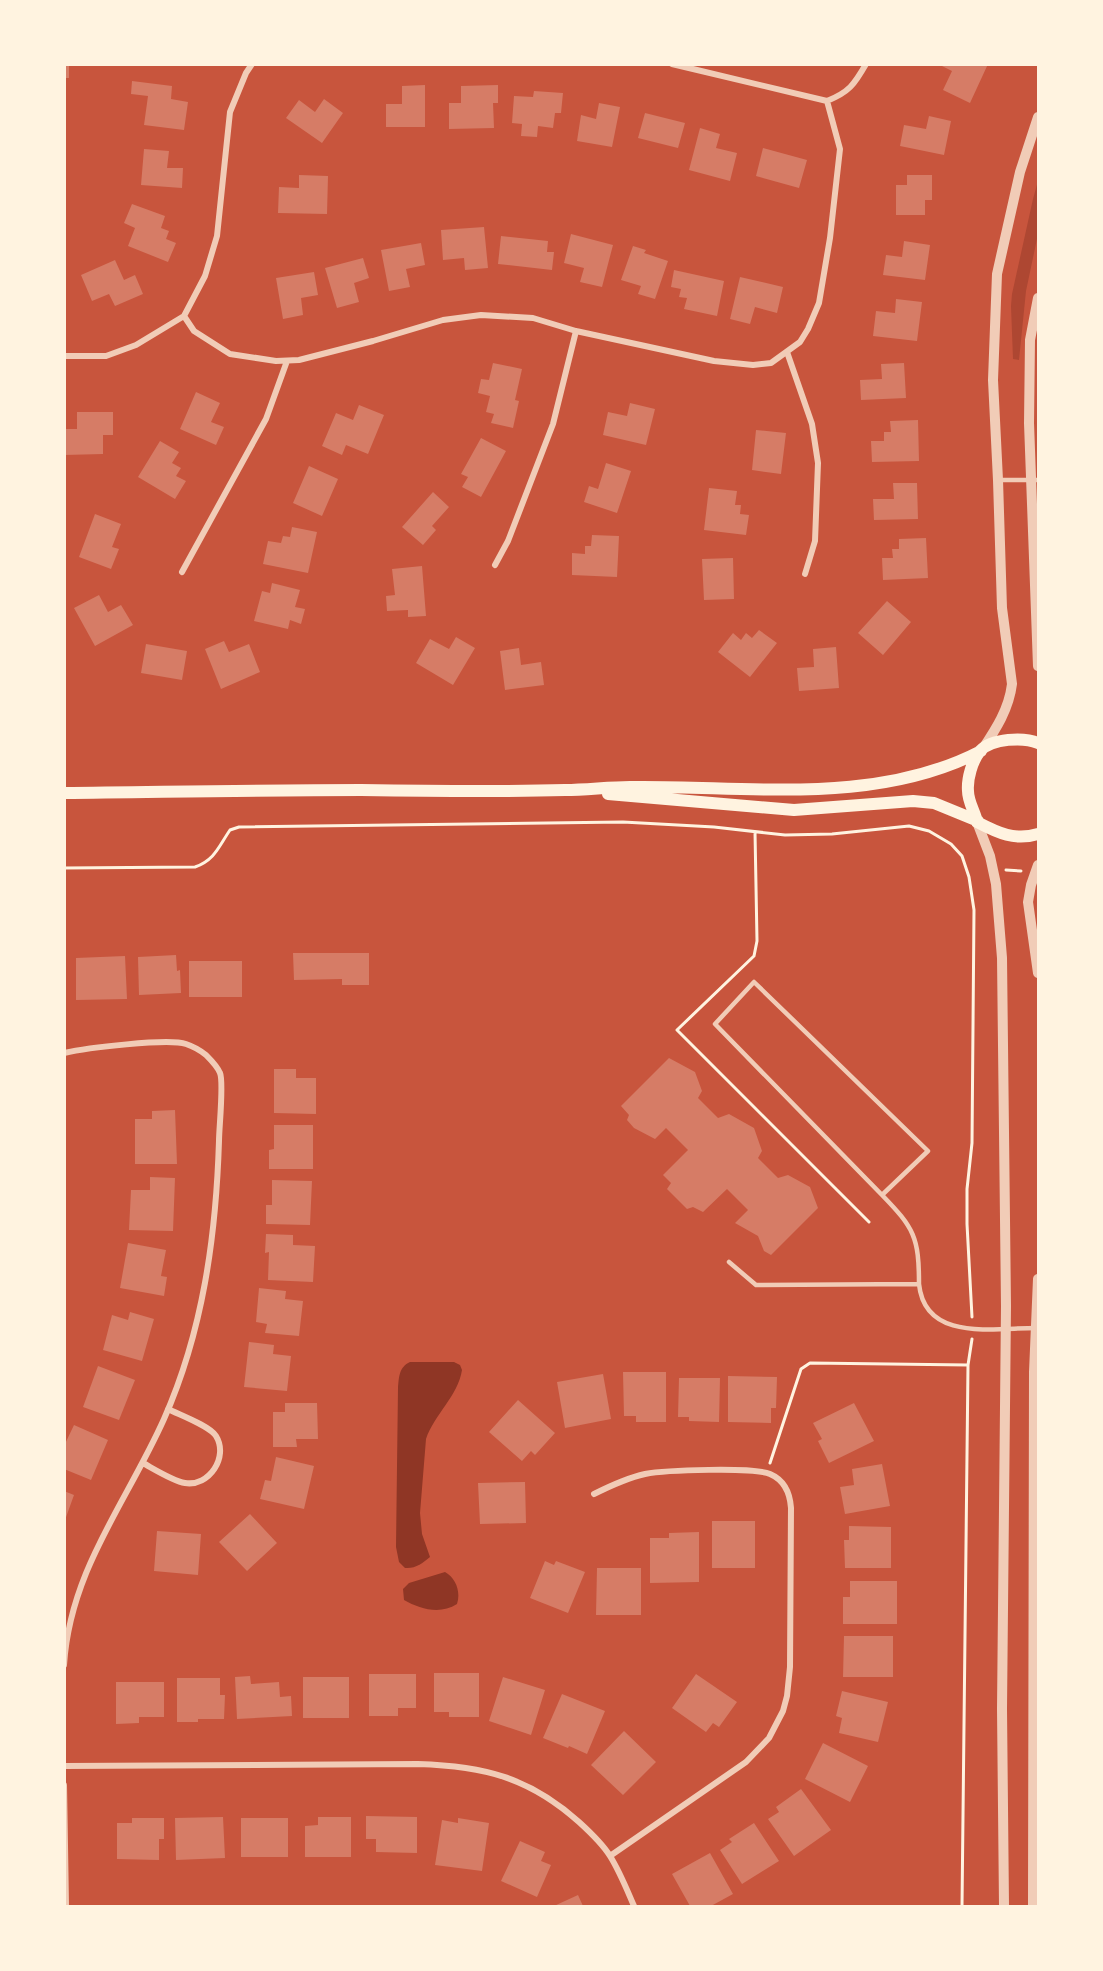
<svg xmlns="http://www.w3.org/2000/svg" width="1103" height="1971" viewBox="0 0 1103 1971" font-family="'Noto Serif',serif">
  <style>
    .green { fill: #ae4732 }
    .water { fill: #8f3625 }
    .building { fill: #d67c66 }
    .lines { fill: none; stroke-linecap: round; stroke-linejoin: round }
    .path { stroke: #fff3e0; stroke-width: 3 }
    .service { stroke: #f1ccb7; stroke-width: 4.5 }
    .minor { stroke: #f1ccb7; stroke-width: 6 }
    .tertiary { stroke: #f1ccb7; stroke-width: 10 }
    .secondary { stroke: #fff3e0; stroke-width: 12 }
  </style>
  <rect width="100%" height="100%" fill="#c8553d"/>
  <path class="green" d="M1038,181V234L1026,291L1019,360L1013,359L1011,306L1012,294L1033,199Z"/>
  <path class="water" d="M410,1362H454L460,1365L462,1370C458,1396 434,1415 426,1439L420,1513L422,1534L430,1557C423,1563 415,1569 405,1568L399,1562L396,1547L398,1388C399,1377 399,1367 410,1362Z
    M445,1572C456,1578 461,1592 457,1604C440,1615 420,1609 404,1600L403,1589L409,1583Z"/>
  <path class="building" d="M64,64H69V78H64Z
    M938,64H988L970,103L943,90L952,71Z
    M132,81L172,86L171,99L188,102L184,130L144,125L148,96L131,94Z
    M425,85V127H386V104H402V86Z
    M498,85V103H493L494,128L449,129V103H461V86Z
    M534,91L563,93L561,113H555L553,128L538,126L537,137L521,136L522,124L512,123L514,96L533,97Z
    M324,99L343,113L322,143L286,118L299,100L315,112Z
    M599,103L620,107L612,147L577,141L581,115L596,119Z
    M645,113L685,123L678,148L638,138Z
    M929,116L951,121L944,155L900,146L904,125L926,129Z
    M700,128L720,134L716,148L737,153L730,181L689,170Z
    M763,148L807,160L799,188L756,176Z
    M144,149L169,151L167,168H183L182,188L141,185Z
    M299,175L328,176L327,214L278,213L279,187L299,188Z
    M907,175H932V200H925V215H896V185H907Z
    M132,204L165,216L161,228L169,231L166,239L176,243L168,262L128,246L135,228L124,223Z
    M484,227L488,268L465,270L464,258L443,260L441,230Z
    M571,234L613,245L602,287L580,282L584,268L564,263Z
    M501,236L548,241L547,252H554L552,270L498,264Z
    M904,241L930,245L925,280L883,275L886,255L902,257Z
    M421,243L425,265L406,269L410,287L389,291L381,250Z
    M633,246L646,250L644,253L668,261L655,299L638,294L641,286L621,280Z
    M363,258L369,278L354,283L359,302L337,308L325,268Z
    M115,260L124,280L135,275L143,294L115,306L109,294L92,301L81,275Z
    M674,270L724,281L717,316L684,309L687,298L679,297L681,289L671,287Z
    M314,272L318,295L301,298L303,315L283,319L276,278Z
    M740,277L783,287L777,313L755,307L750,324L730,319Z
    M896,299L922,302L917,341L873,336L876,311L895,313Z
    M493,363L522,369L515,400L519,401L513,428L491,423L494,414L486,412L490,396L478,393L481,379L489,380Z
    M904,363L906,398L861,400L860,380L882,379L881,364Z
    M196,392L220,403L211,422L224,427L216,445L180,429Z
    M630,403L655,409L646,445L603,435L608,412L627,416Z
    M359,405L384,415L368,454L346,445L342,455L322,446L336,413L353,420Z
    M77,412H113V435H103V454L64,455V429H77Z
    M918,420L919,461L872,462L871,441H884V432H891L890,421Z
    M756,430L786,433L781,474L752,470Z
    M481,438L506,451L481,497L462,487L468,477L461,474Z
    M160,441L179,452L172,463L181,468L176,476L186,481L175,499L138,477Z
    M606,463L631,471L617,513L584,502L589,486L598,489Z
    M309,466L338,479L322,516L293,503Z
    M893,483H917L918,519L874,520L873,499H894Z
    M709,488L737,491L735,505H741L740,514L749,515L746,535L704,530Z
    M433,492L449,507L432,526L436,530L423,545L402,527Z
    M95,514L121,524L112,547L119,549L111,569L79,557Z
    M292,527L317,532L308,573L263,564L268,541L281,543L283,536L290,537Z
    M592,535L619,536L617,577L572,575V553L585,554V546H591Z
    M926,538L928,578L883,580L882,558H893L892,549H899V539Z
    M733,558L734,599L704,600L702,559Z
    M422,566L426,616L408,617V610L387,611L386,596L395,595L392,569Z
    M272,583L300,590L295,607L305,609L301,624L290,620L288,629L254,621L262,591L270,593Z
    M99,595L108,612L121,605L133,625L95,646L74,608Z
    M887,601L911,622L883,655L858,633Z
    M759,630L777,643L750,677L718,652L733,633L741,640L746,633L752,638Z
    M456,637L475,648L453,685L416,663L430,639L449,649Z
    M224,641L229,652L249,644L260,672L221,689L205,649Z
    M146,644L187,651L182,680L141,673Z
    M836,647L839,688L799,691L797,668L814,667L813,649Z
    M519,648L521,665L541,662L544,685L505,690L500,651Z
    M293,953H369V985H342V979L294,980Z
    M176,955L177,971L180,970L181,993L139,995L138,957Z
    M125,956L127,999L76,1000V958Z
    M189,961H242V997H189Z
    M669,1058L695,1072L702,1091L698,1098L718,1118L729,1114L754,1128L762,1151L758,1158L778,1178L788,1175L810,1187L818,1208L771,1255L764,1251L758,1236L735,1223L748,1210L727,1189L703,1212L693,1207L687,1209L667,1189L671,1183L663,1175L688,1150L666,1128L655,1139L634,1128L627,1120L629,1115L621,1106Z
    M274,1069H296V1078H316V1114L274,1113Z
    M175,1110L177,1164H135V1119H152V1111Z
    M274,1125H313V1169H269V1150L274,1149Z
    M150,1177L175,1178L173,1231L129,1230L131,1190H150Z
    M272,1180L312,1181L310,1225L266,1224V1205H272Z
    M266,1234L293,1235V1245L315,1246L313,1282L268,1280L269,1252L265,1253Z
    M128,1243L166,1250L161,1276L167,1277L164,1296L120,1288Z
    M259,1288L286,1291L285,1299L303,1301L299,1336L265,1333L267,1324L256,1322Z
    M130,1312L154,1319L142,1361L103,1350L112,1315L128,1320Z
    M249,1342L274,1345L273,1354L291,1356L287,1391L244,1387Z
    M98,1366L135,1380L119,1420L83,1407Z
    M623,1372H666V1422H636V1416H624Z
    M603,1374L611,1419L565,1428L557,1382Z
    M728,1376L777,1377L776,1408H771V1423L728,1422Z
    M679,1378H720L719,1422L689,1421V1417H678Z
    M518,1400L555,1433L535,1455L531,1451L522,1461L489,1432Z
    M285,1403H317L318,1439H296L297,1447H273V1412H285Z
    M854,1403L874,1441L829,1463L818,1441L822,1439L813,1423Z
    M74,1425L108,1440L91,1480L64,1469V1446Z
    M276,1457L314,1466L304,1509L260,1499L265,1480L271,1481Z
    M882,1464L890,1506L845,1514L840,1487L854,1485L852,1469Z
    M525,1482L526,1523L480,1524L478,1483Z
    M64,1491L74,1495L65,1520H64Z
    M250,1514L277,1543L247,1571L219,1542Z
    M712,1521H755V1568H712Z
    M849,1526L891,1527V1568H845L844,1540H849Z
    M157,1531L201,1534L198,1575L154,1571Z
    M699,1532V1582L650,1583V1538H669V1533Z
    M545,1561L554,1565L556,1561L585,1572L568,1613L530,1598Z
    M597,1568H641V1615H596Z
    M850,1581H897V1624H843V1597H850Z
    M844,1636H893V1677H843Z
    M434,1673H479V1717H449V1712H434Z
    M369,1674H416V1708H398V1716H369Z
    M696,1674L737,1702L719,1727L713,1723L706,1732L672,1708Z
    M250,1676L251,1684L279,1682L280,1697L291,1696L292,1716L237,1719L235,1677Z
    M303,1677H349V1718H303Z
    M503,1677L545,1690L531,1735L489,1721Z
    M177,1678H220V1695H225L224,1719H198V1722H177Z
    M116,1682H164V1717H139V1723L116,1724Z
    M842,1691L888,1702L878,1742L839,1733L842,1718L836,1716Z
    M562,1694L605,1711L587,1754L569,1746L568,1748L543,1738Z
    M624,1731L656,1762L623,1795L591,1765Z
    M823,1743L868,1766L850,1802L805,1779Z
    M801,1789L831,1830L794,1856L768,1819L779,1812L776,1807Z
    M366,1816L417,1817V1853L376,1852V1839H366Z
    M223,1817L225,1858L176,1860L175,1818Z
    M318,1817H351V1857H305V1826L318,1825Z
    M132,1818H164V1839H159V1860L117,1859V1823H132Z
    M241,1818H288V1857H241Z
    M458,1818L489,1823L482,1871L435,1865L442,1820L458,1823Z
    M754,1823L779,1861L742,1884L720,1850L732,1842L729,1839Z
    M520,1841L545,1852L541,1861L551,1865L537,1897L501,1881Z
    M710,1853L733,1894L711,1906H690L672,1874Z
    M578,1895L583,1906H554Z"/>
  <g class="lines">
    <path class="path" d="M755,832L757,941L754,956L677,1030L869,1222
      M64,868L195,867C215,860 219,846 230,830L239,827L623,822L714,827L785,835L832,834L909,826L929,831L951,844L962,856L969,877L974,910L972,1143L967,1189V1224L972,1317
      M1006,870L1021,871
      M770,1463L801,1369L810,1363L968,1365
      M962,1906L968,1365L972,1339"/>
    <path class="service" d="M999,480H1038
      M882,1195L928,1151L754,982L715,1024L882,1195C914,1228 919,1237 919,1284
      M729,1262L756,1285L919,1284C925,1342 993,1328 1036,1328"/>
    <path class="minor" d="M672,64L827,101C849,92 854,85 866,64
      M184,316L194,331L230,354L276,361L299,360L373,341L443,320L481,315L533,318L576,331L714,361L753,365L771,363L800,342L808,329L819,303L830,238L840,149L827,101
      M184,316L205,276L217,236L230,112L246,73L252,64
      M787,352L812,424L818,463L815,541L805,574
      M64,356H106L136,345L184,316
      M495,565L508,541L553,424L576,331
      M182,572L266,419L287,361
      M64,1053C86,1048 168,1038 186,1044C192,1046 201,1051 206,1055C210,1059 218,1068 220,1073C224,1082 219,1128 219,1141C216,1236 203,1331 164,1419C127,1502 70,1570 64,1665
      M143,1463C154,1469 173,1481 185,1483C209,1487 229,1457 216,1436C210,1426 180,1415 168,1409
      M594,1494C610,1486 627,1478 645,1474C665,1470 754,1467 770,1474C784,1480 790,1493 791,1508L790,1667L787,1696L783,1711L769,1738L746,1762L610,1856
      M64,1766L418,1764C483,1766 529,1777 579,1822C590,1832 602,1843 610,1856C620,1872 627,1890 634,1906
      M64,1785L66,1906"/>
    <path class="tertiary" d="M1038,298L1030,340L1029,423L1038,666
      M982,750C996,729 1009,709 1012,684L1002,608L998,480L993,380L997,274L1020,172L1038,117
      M977,822L990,856L996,884L1002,958L1006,1306L1002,1709L1004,1906
      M1038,865L1031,885L1028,902L1038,973
      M1033,1906L1034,1372L1038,1279"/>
    <path class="secondary" d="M1038,743C1024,737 992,738 980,751C972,761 967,779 968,791C968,802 975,812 977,822C998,833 1015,841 1038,834
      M64,793C163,792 262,790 361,790C429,791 497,792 565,790C587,790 608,787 630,787C746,785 873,807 981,751
      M608,794L794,810L913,801L934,803L978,821"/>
  </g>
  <rect width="1103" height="1971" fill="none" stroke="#fff3e0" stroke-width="132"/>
</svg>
